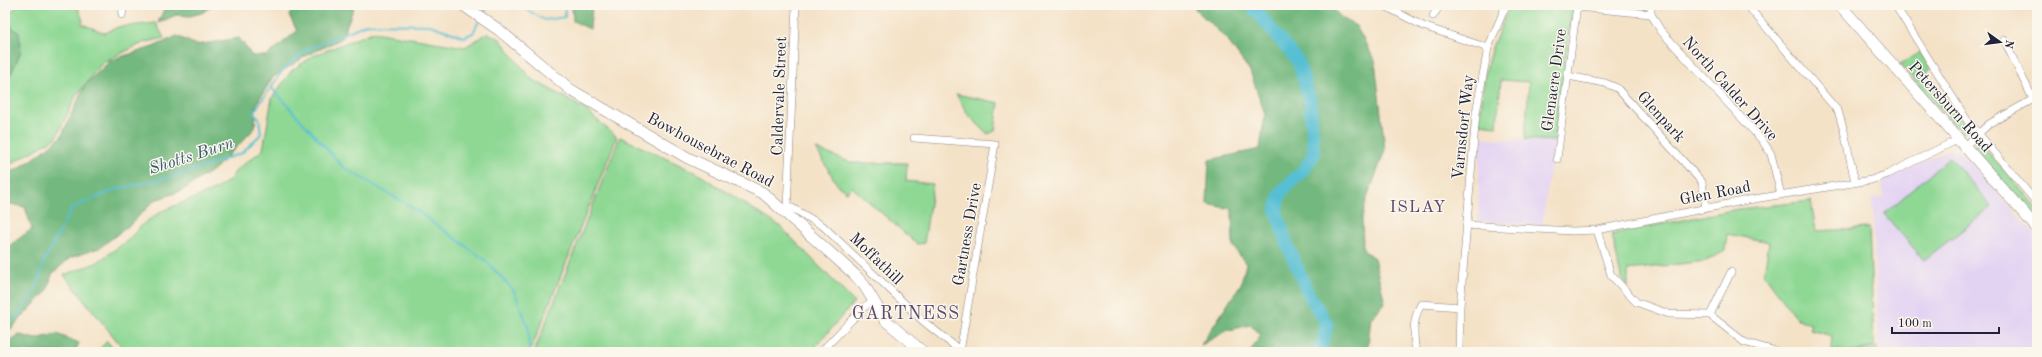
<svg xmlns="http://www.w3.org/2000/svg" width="2042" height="357" viewBox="0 0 2042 357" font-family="'Old Standard TT',serif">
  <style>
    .built { fill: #e3d3f3 }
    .green { fill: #8fd894; stroke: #587d68 }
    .forest { fill: #73b87e; stroke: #4a6d5c }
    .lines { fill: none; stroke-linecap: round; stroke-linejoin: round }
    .stream { stroke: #56bfd3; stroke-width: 2 }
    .river { stroke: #56bfd3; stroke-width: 13 }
    .street-casing { stroke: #8b8281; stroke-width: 8 }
    .secondary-casing { stroke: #8b8281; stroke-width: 12 }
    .street { stroke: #fff; stroke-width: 7 }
    .secondary { stroke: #fff; stroke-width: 11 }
    .labels { text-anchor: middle; stroke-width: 3; stroke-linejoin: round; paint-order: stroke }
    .street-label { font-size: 16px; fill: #22223b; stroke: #fbf7ec }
    .water-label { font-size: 17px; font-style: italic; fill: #345970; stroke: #fbf7ec }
    .neighbourhood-label { font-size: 17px; letter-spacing: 1px; fill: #5d4a70; stroke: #fbf7ec }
    .quarter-label { font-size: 18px; letter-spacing: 1px; fill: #5d4a70; stroke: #fbf7ec }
  </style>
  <rect width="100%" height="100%" fill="#fbf7ec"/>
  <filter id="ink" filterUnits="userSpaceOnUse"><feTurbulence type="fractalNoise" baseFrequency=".025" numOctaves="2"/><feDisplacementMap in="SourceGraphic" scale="8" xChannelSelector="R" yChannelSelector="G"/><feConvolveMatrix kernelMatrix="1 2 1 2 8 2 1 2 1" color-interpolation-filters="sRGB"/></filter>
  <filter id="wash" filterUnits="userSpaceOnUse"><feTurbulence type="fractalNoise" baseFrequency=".012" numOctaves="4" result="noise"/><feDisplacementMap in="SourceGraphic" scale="16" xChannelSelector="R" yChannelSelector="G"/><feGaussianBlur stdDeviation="0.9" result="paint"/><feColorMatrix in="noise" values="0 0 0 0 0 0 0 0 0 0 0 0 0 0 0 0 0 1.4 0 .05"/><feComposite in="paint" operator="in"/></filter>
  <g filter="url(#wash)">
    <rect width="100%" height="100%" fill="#f4e2c7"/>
    <path class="built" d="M1480,138L1554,141L1542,225L1478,221Z
      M1950,149L1960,151L2037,237V352H1879L1872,198H1883L1882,182Z"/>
    <path class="green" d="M17,5H77L83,21L82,24L105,33L118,27L156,23L164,38L143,43L103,62L76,96L56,138L5,167V20Z
      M1510,5H1573L1554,141L1525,139L1529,82L1501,80L1497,126L1479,124L1485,74L1491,50Z
      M373,32L465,47L488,33L500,39L530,78L583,108L617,137L530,352H126L64,275L96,263L127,241L143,224L162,211L214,190L230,180L237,169L263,150L272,98L292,70L315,55Z
      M1920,52L1931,69L1926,72L1946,103L1950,101L1968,129L1962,133L1900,64Z
      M956,94L999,103L995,131L988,134L969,116Z
      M620,137L697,173L781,227L854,302L811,352H534Z
      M1979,142L2037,208V219L1973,146Z
      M816,149L852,163H907L906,181L933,184L924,243L917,244L852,187L847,192L838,186Z
      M1950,157L1992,207L1924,260L1884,214Z
      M1811,201L1816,231L1869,228L1874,346L1857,351L1877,347V352H1847L1831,349L1832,336L1810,330L1812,325L1796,318L1764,274L1769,242L1727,234L1725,251L1706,261L1628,270V287L1621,277L1612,234L1738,209Z
      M107,341L116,352H97Z"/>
    <path class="forest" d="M166,5H213L202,13L190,16L176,15L158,23Z
      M298,5H355L341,39L307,55L272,78L256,105L255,128L216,168L181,191L155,200L131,224L99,248L70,258L52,274L47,291L5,335V249L32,229L25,207L5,203V176L32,160L61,137L85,85L111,60L153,47L177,36L196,45L239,38L252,56H267L297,31L289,15Z
      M572,5H592L590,29L573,21Z
      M1191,5H1329L1342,18L1356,26L1375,61L1385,150L1366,201L1362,218L1363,250L1374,258L1385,303L1371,318L1367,352H1250L1261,335L1250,325L1226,331L1201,345L1241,284L1246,264L1233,246L1232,209L1207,204L1209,160L1260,149L1265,114L1250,71L1225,37Z
      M5,21L19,33L21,51L11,74L5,79Z
      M57,334L79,343L75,352H5V342L20,335L35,339Z"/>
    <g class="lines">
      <path class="stream" d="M518,5L545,20L565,17V5
        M483,15L488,5
        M271,87L343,167L410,206L484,259L514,291L528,326L529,352
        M5,325L16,318L35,292L44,261L72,208L116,189L177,176L242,153L261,134L259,118L253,113L283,70L306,50L366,24L430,25L464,37L473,33L479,21"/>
      <path class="river" d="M1251,5L1298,61L1310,100L1314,154L1303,171L1281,192L1276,209L1286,242L1309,295L1327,324L1320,352"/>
    </g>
  </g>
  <g filter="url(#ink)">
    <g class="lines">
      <g class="street-casing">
        <path id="street" d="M1383,5L1423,26L1488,48
          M1651,5V14L1661,31L1762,140L1771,154L1781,195
          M1747,5L1838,111L1844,131L1855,182
          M1895,5L1967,120L2037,203
          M1577,7L1651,14
          M122,15L124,5
          M1433,16L1440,5
          M2004,40L2033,99
          M1568,76L1605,83L1617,88L1702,182L1706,208
          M914,138L995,144L960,352
          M1965,146L1989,124L2037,97
          M1557,159L1577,5
          M787,205L823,226L923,321L962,352
          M787,209L796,5
          M1466,225L1573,231L1597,230L1748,200L1871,180L1888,174L1959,139
          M1597,230L1611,275L1636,302L1669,314L1710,315L1744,342L1779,352
          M1710,315L1731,272
          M821,352L864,307L873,301
          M1416,352C1413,336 1412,319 1421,304L1460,307
          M1459,352L1460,307L1476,113L1488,48L1506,5"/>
      </g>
      <g class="secondary-casing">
        <path id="secondary" d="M463,5L499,30L571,90L688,158L763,193L854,274L864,285L885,320L923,352
          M1840,5L2037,228"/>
      </g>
      <use href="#street" class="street"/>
      <use href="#secondary" class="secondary"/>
    </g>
  </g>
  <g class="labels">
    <g class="street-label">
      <text transform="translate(1553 80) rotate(-82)" y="6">Glenacre Drive</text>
      <text transform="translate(1731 88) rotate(48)" y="6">North Calder Drive</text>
      <text transform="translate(778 96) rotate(-88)" y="6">Caldervale Street</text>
      <text transform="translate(1951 106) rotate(48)" y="6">Petersburn Road</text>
      <text transform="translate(1662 116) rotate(48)" y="6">Glenpark</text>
      <text transform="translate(1462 127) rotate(-84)" y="6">Varnsdorf Way</text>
      <text transform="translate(711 149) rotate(28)" y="6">Bowhousebrae Road</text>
      <text transform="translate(1715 192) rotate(-11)" y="6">Glen Road</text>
      <text transform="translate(966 234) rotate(-80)" y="6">Gartness Drive</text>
      <text transform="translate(877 258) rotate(44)" y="6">Moffathill</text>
    </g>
    <g class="water-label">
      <text transform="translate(191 155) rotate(-18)" y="6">Shotts Burn</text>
    </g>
    <g class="neighbourhood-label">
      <text x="1418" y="212">ISLAY</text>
    </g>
    <g class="quarter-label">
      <text x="906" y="319">GARTNESS</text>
    </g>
  </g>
  <rect width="2042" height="357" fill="none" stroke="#fbf7ec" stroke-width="20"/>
  <g transform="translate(2000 42) rotate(104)" stroke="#fbf7ec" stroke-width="3" paint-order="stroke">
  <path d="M0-3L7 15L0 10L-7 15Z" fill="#22223b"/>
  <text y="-6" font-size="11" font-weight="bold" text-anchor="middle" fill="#22223b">N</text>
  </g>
  <path d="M1892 327v6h107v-6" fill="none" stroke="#22223b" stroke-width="2"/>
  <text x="1898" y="327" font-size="12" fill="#22223b" stroke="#fbf7ec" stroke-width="3" paint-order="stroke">100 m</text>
</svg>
